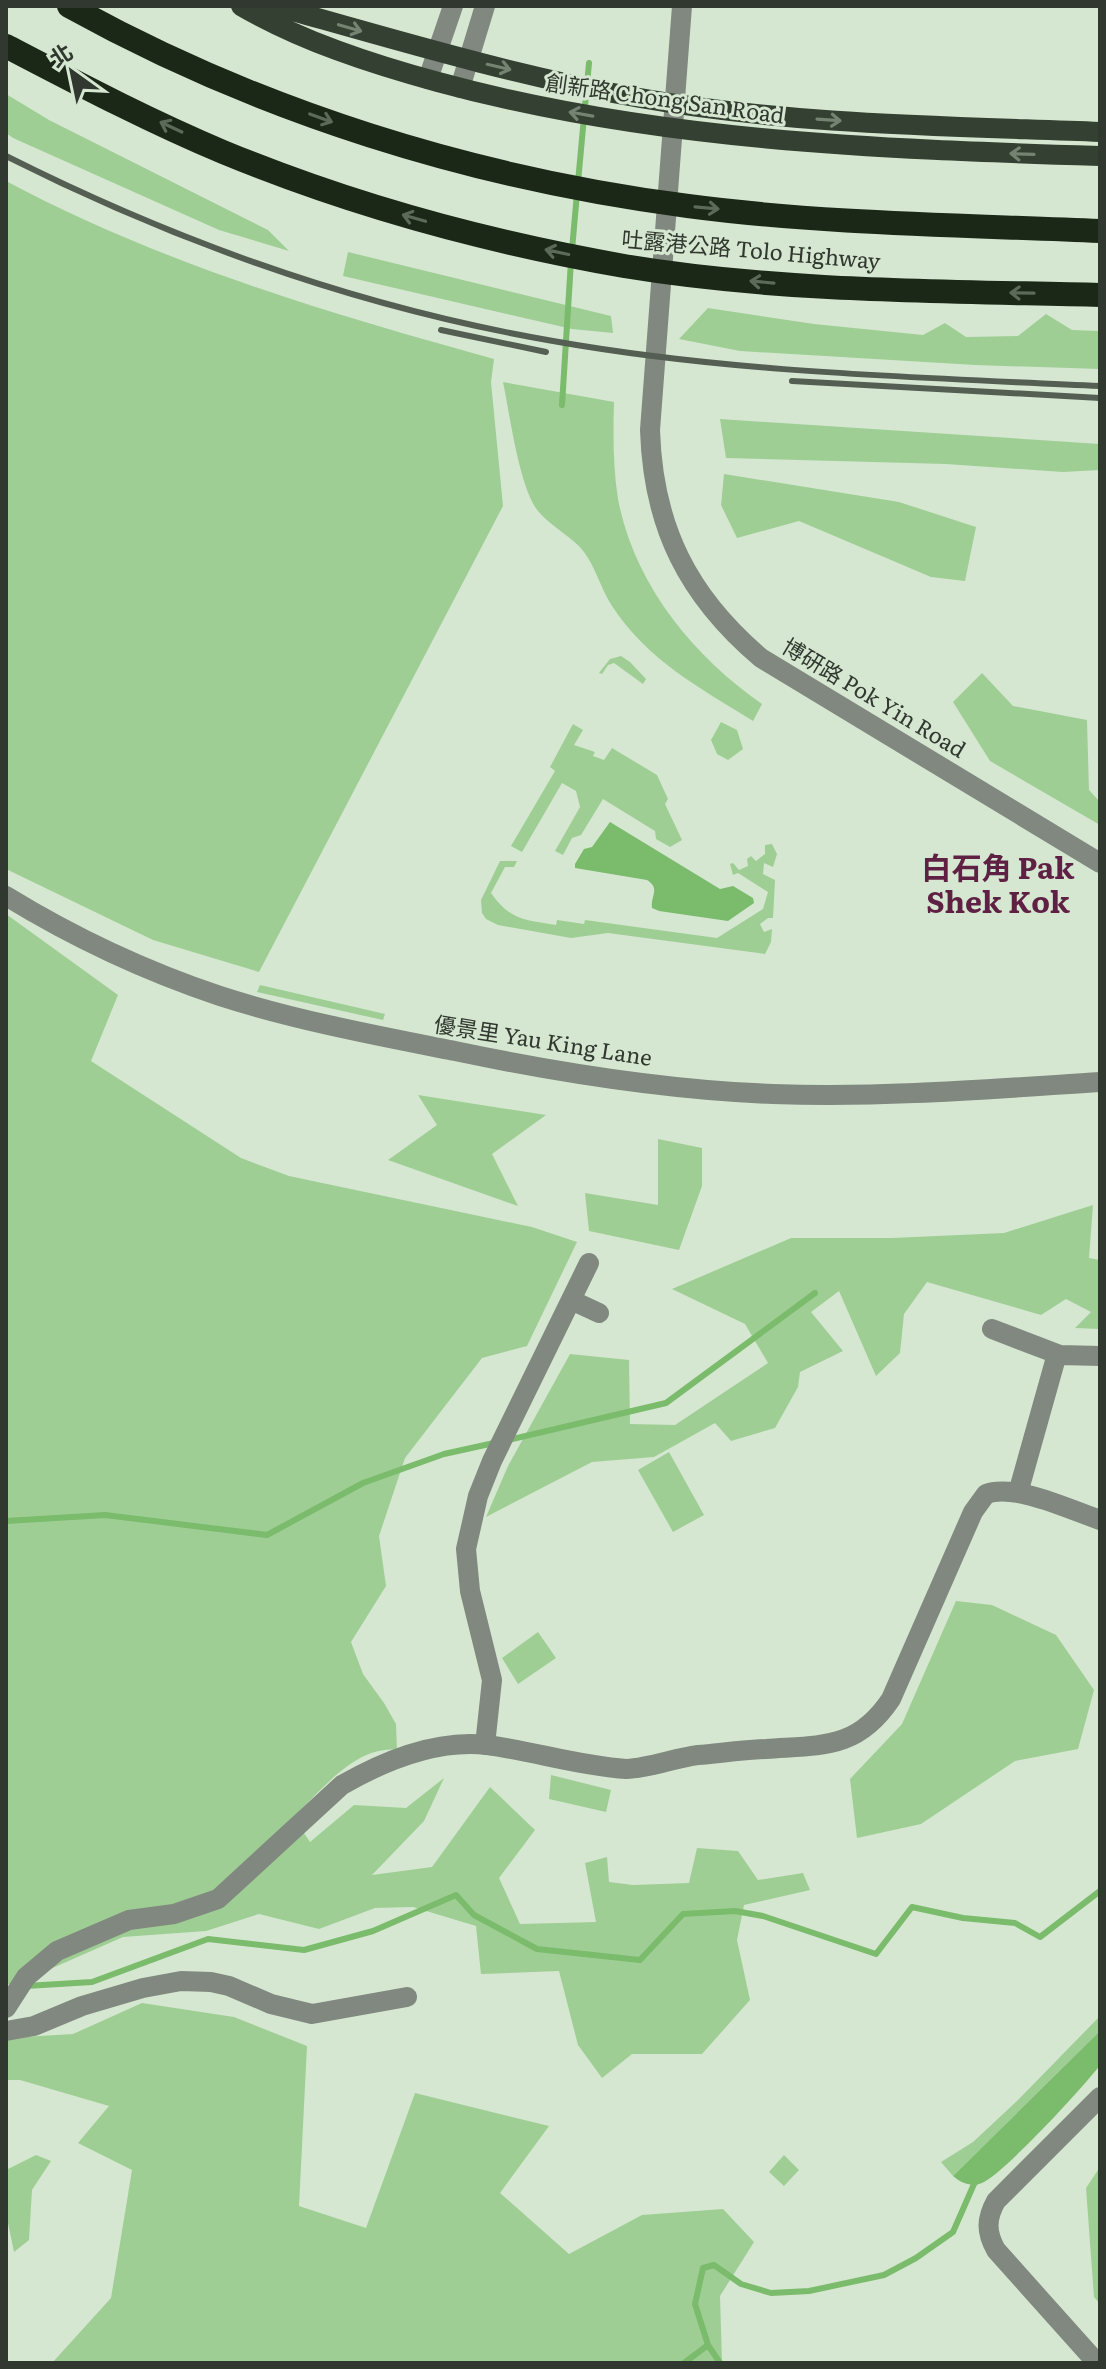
<svg xmlns="http://www.w3.org/2000/svg" width="1106" height="2369" viewBox="0 0 1106 2369" font-family="Literata,'Noto Sans TC',serif">
  <style>
    .green { fill: #9fce95 }
    .water { fill: #7bbb6c }
    .lines { fill: none; stroke-linecap: round; stroke-linejoin: round }
    .stream { stroke: #7bbb6c; stroke-width: 6 }
    .minor { stroke: #80887f; stroke-width: 20 }
    .major { stroke: #344132; stroke-width: 20 }
    .highway { stroke: #1b2818; stroke-width: 24 }
    .rail { stroke: #555e52; stroke-width: 6 }
    .oneway { stroke: #748372 }
    .oneway2 { stroke: #5c6b59 }
    .labels { text-anchor: middle; stroke-width: 6; stroke-linejoin: round; paint-order: stroke }
    .street-label { font-size: 22px; fill: #31382f; stroke: #d5e7d1 }
    .district-label { font-size: 30px; font-weight: bold; fill: #5f2143; stroke: #d5e7d1 }
  </style>
  <rect width="100%" height="100%" fill="#d5e7d1"/>
  <path class="green" d="M6,94L49,120L268,230L289,251L219,230L13,138L6,133Z
    M6,181C160,263 327,313 494,359L491,382L503,506L259,972L153,940L6,869Z
    M348,252L611,316L613,333L572,329L343,276Z
    M708,308L814,324L923,335L945,323L966,337L1018,336L1046,314L1072,330L1100,331V369L975,365L740,351L679,339Z
    M503,382L614,402C613,434 613,467 618,499C634,584 693,656 762,704L753,721C700,688 647,660 612,606C601,589 596,568 584,552C573,537 551,527 538,511C519,487 510,415 503,382Z
    M720,419L1100,444V470L1063,472L946,464L726,458Z
    M724,474L899,502L976,527L965,581L931,577L799,521L737,538L721,505Z
    M621,656L630,662L646,679L643,684L614,663L608,665L602,674L599,673L610,659Z
    M982,673L1013,706L1087,720L1089,790L1100,802V825L990,761L953,702Z
    M721,722L737,730L743,749L728,760L717,754L711,740Z
    M573,724L583,730L574,745L595,752L593,756L604,760L612,748L657,775L668,799L665,804L682,840L670,847L656,839L655,831L603,799L581,835L572,838L563,855L555,851L580,807L576,791L562,783L522,852L511,846L555,771L550,767Z
    M772,844L777,854L773,867L764,863L763,874L775,880L773,918H768L760,924L764,932L772,929L771,942L765,954L608,933L571,938L498,925L486,919L482,913L481,900L500,861H517L514,867H505L491,893C510,920 524,920 556,925L557,920L584,924L585,920L717,938L763,909L768,892L738,873L733,875L730,864L733,863L739,870L748,866L747,859L751,856L756,861L765,854V845Z
    M6,914L118,995L91,1061L241,1158L289,1176L532,1227L577,1242L527,1346L482,1358L405,1458L379,1536L386,1586L351,1642L363,1674L384,1703L396,1724L397,1750C356,1745 321,1791 293,1817L310,1842L354,1805L406,1808L444,1778L424,1821L372,1875L432,1867L490,1787L535,1830L499,1878L520,1924L596,1922L585,1863L607,1857L609,1882L633,1885L689,1883L697,1848L738,1851L758,1880L803,1873L810,1890L744,1905L737,1940L750,2000L702,2054H632L602,2078L578,2045L559,1971L481,1974L476,1926L413,1907L375,1908L319,1929L259,1914L206,1931L123,1937L14,1985L6,1984Z
    M260,985L385,1014L383,1020L257,992Z
    M418,1095L546,1115L492,1154L518,1206L388,1160L437,1125Z
    M658,1139L702,1148V1186L679,1250L589,1231L585,1193L658,1205Z
    M1093,1205L1089,1258L1100,1260V1329L1075,1328L1091,1312L1066,1299L1041,1315L927,1282L904,1314L900,1353L876,1376L839,1291L811,1312L843,1351L800,1372L798,1387L775,1428L731,1441L715,1423L654,1457L592,1462L486,1517L508,1466L570,1354L629,1360L630,1424L675,1425L768,1363L745,1324L672,1289L791,1238H892L1004,1233Z
    M669,1452L704,1515L673,1532L638,1470Z
    M956,1601L992,1605L1056,1635L1094,1690L1078,1749L1015,1761L921,1824L857,1838L850,1779L902,1724Z
    M538,1632L556,1658L518,1684L502,1658Z
    M551,1775L611,1790L606,1812L549,1799Z
    M142,2003L234,2017L307,2046L299,2206L366,2228L415,2093L549,2126L500,2193L569,2254L642,2215L723,2209L754,2242L720,2296L722,2363H52L111,2298L132,2170L78,2143L109,2106L20,2080H6V2038L73,2034Z
    M1100,2016V2031L953,2176L941,2162L973,2142L1018,2100Z
    M36,2155L51,2161L32,2190L29,2240L14,2252L6,2213V2170Z
    M784,2155L799,2170L784,2186L769,2172Z
    M1100,2167V2304L1094,2297L1086,2188Z"/>
  <path class="water" d="M610,822L720,889L733,886L753,898L754,903L728,921L659,911L652,908C650,896 661,889 647,880L575,868V864L584,849L592,847Z
    M1100,2031V2065C1084,2087 1003,2174 982,2183C971,2187 961,2183 953,2176Z"/>
  <g class="lines">
    <path class="stream" d="M578,182L589,63
      M572,250L577,193
      M562,405L571,261
      M508,1440L666,1403L815,1293
      M6,1521L105,1515L267,1535L363,1483L444,1454L494,1443
      M26,1986L92,1982L208,1939L304,1950L373,1931L456,1895L474,1915L537,1949L640,1960L683,1914L735,1911L763,1916L876,1954L912,1907L963,1918L1015,1923L1040,1937L1100,1891
      M684,2363L708,2345
      M720,2363L708,2345L695,2304L703,2268L714,2265L741,2284L771,2293L809,2291L884,2275L916,2258L953,2232L974,2184L979,2179"/>
    <path class="minor" d="M682,6L650,430C653,527 688,596 761,658L1100,863
      M428,79L453,6
      M460,88L485,6
      M6,896C73,937 145,971 220,996C294,1020 379,1036 455,1051C560,1073 667,1090 773,1094C882,1098 991,1089 1100,1082
      M571,1300L599,1313
      M992,1329L1060,1355L1100,1356
      M1018,1493L1057,1354
      M485,1745L492,1680L470,1591L466,1549L478,1496L492,1461L589,1263
      M6,2008L26,1977L57,1951L129,1920L174,1914L218,1899L342,1785C384,1761 436,1739 487,1745C533,1751 579,1766 626,1769C651,1768 674,1758 698,1755C721,1753 744,1750 766,1749C821,1745 857,1750 891,1699L973,1512L986,1494C1014,1483 1071,1510 1100,1520
      M6,2031L34,2026L82,2006L143,1988L181,1981L211,1982L229,1986L271,2004L312,2014L407,1997
      M1097,2363L996,2250C986,2232 986,2219 996,2201L1100,2097"/>
    <path class="major" d="M241,6C301,41 372,64 438,82C654,141 878,149 1100,156
      M275,6C396,40 516,76 640,98C792,125 946,126 1100,132"/>
    <path class="highway" d="M69,6C260,112 473,178 688,206C824,224 963,225 1100,231
      M6,46C77,83 149,121 223,152C351,205 487,242 624,266C781,292 941,291 1100,295"/>
    <path class="rail" d="M6,156C179,243 361,308 553,341C733,373 917,377 1100,386
      M441,330L546,352
      M792,381L1100,398"/>
  </g>
  <defs><path id="oneway-shaft" d="M-6 0H5M1.5-3L5.5 0L1.5 3" fill="none" stroke-width="1.6" stroke-linecap="round" stroke-linejoin="round" transform="scale(2)"/></defs>
  <g class="oneway">
    <use href="#oneway-shaft" transform="translate(350 28) rotate(16)"/>
    <use href="#oneway-shaft" transform="translate(499 67) rotate(13)"/>
    <use href="#oneway-shaft" transform="translate(581 114) rotate(-170)"/>
    <use href="#oneway-shaft" transform="translate(829 120) rotate(4)"/>
    <use href="#oneway-shaft" transform="translate(1022 154) rotate(-178)"/>
  </g>
  <g class="oneway2">
    <use href="#oneway-shaft" transform="translate(321 118) rotate(20)"/>
    <use href="#oneway-shaft" transform="translate(171 127) rotate(-155)"/>
    <use href="#oneway-shaft" transform="translate(707 208) rotate(5)"/>
    <use href="#oneway-shaft" transform="translate(414 218) rotate(-164)"/>
    <use href="#oneway-shaft" transform="translate(557 252) rotate(-168)"/>
    <use href="#oneway-shaft" transform="translate(762 282) rotate(-175)"/>
    <use href="#oneway-shaft" transform="translate(1022 293) rotate(-179)"/>
  </g>
  <g class="labels">
    <g class="street-label">
      <text transform="translate(665 99) rotate(8)" y="8">創新路 Chong San Road</text>
      <text transform="translate(751 250) rotate(5)" y="8">吐露港公路 Tolo Highway</text>
      <text transform="translate(874 698) rotate(31)" y="8">博研路 Pok Yin Road</text>
      <text transform="translate(543 1041) rotate(9)" y="8">優景里 Yau King Lane</text>
    </g>
    <g class="district-label">
      <text x="998" y="879">白石角 Pak<tspan x="998" dy="34">Shek Kok</tspan></text>
    </g>
  </g>
  <rect width="1106" height="2369" fill="none" stroke="#31382f" stroke-width="16"/>
  <g transform="translate(72 72) rotate(327)" stroke="#d5e7d1" stroke-width="6" paint-order="stroke">
  <path d="M0-6L14 30L0 20L-14 30Z" fill="#31382f"/>
  <text y="-12" font-size="22" font-weight="bold" text-anchor="middle" fill="#31382f">北</text>
  </g>
</svg>
